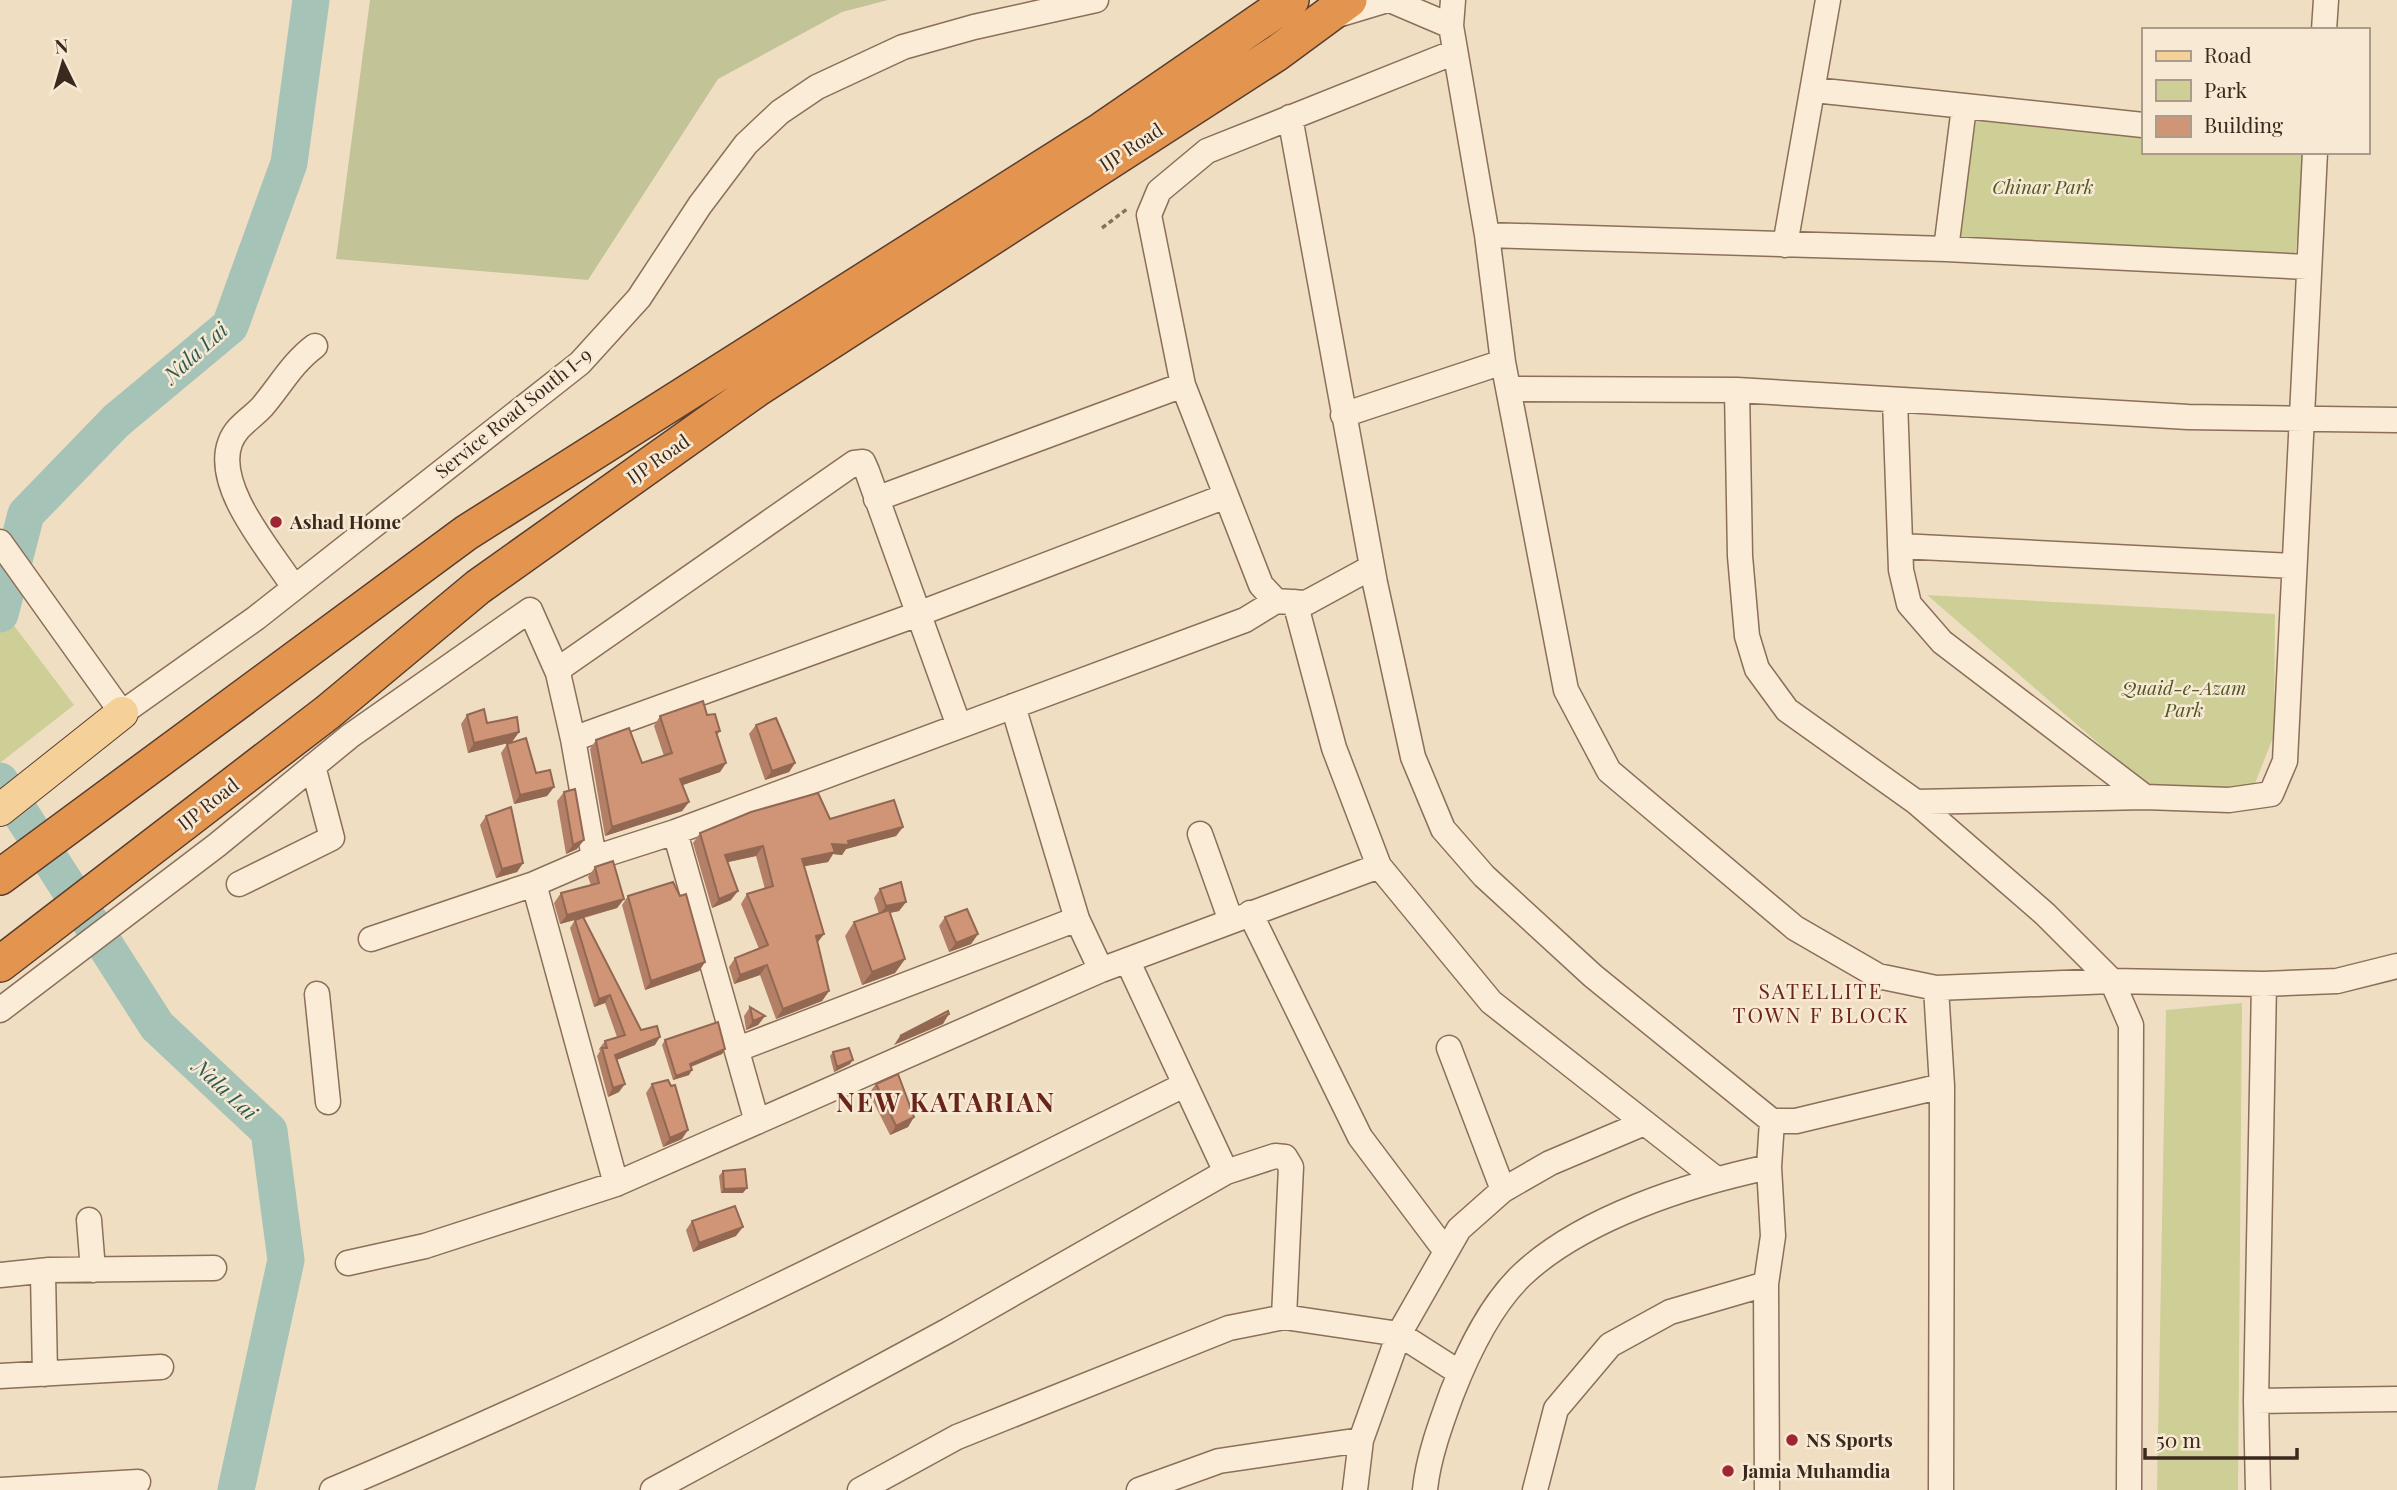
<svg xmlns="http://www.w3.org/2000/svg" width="2397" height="1490" viewBox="0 0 2397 1490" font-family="'Playfair Display',serif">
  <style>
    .green { fill: #cdcf96 }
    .cemetery { fill: #c2c396 }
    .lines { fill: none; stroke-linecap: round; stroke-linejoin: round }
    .river { stroke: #a5c3b7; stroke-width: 37 }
    .minor-casing { stroke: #8b6f59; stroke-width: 27 }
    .major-casing { stroke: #593d2d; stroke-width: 34 }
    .highway-casing { stroke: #593d2d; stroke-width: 38 }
    .path { stroke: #8b6f59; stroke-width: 3.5; stroke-dasharray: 5 3.5; stroke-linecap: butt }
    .minor { stroke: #faecd7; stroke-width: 24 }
    .major { stroke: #f5d099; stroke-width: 32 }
    .highway { stroke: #e39550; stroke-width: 35 }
    .wall { fill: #b37f66 }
    .shaded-wall { fill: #926853 }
    .building { fill: #d09477; stroke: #926853; stroke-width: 2 }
    .poi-dot { fill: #9d2632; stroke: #f7e9d3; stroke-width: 2.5 }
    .labels { text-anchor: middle; stroke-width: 5; stroke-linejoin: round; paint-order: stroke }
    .street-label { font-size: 19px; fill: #3a291d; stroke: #f7e9d3 }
    .park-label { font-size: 19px; font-style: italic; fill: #4f5823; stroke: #f7e9d3 }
    .poi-label { font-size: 19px; font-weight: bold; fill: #3a291d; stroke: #f7e9d3; text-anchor: start }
    .water-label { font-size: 21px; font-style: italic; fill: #2c5b53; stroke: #f7e9d3 }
    .neighbourhood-label { font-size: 21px; letter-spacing: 2px; fill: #69241b; stroke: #f7e9d3 }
    .district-label { font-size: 26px; font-weight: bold; letter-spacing: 2px; fill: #69241b; stroke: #f7e9d3 }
  </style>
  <rect width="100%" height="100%" fill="#f0dec3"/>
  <path class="green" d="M1976,120L2143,137V152L2307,154L2295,257L1956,244Z
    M1927,595L2275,614L2274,735L2254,786L2157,794Z
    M0,607L74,705L0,763Z
    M2242,1003L2238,1490H2157L2166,1010Z"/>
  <path class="cemetery" d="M370,0H888L842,12L718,79L588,280L336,259Z"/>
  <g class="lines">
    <path class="river" d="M0,614L26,514L116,421L230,326L289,163L311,0
      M0,781L157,1026L269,1131L286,1260L236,1490"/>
    <g class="minor-casing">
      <path id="minor" d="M1390,0L1451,26
        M1453,0L1451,26L1487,235L1503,362L1566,690L1609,771L1795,928L1878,976L1936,988L2112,981L2264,984L2337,981L2397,966
        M1334,16L1387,0
        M2324,30L2326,0
        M1814,90L2143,125
        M1290,117L1375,583L1413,757L1443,829L1484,876L1593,976L1772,1121H1796L1942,1086
        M1487,235L1946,249L2307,267
        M1785,245L1828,0
        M1946,249L1964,107
        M1509,389L1737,390L2188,417L2397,420
        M1737,390L1740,556L1747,636L1757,669L1787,710L1916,802L2045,914L2112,981L2131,1025L2129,1490
        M1895,400L1901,570L1909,604L1942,642L2145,797
        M1343,415L1503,362
        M876,499L1183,385
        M0,542L122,713L256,618L580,363L639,298L700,205L746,144L780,112L817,87L903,47L974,27L1096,0
        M1900,546L2294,566
        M1372,567L1306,603L1276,601L1261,585L1183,385L1149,215L1159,191L1207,151L1455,52
        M293,586C270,550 214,487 230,443C236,426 251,419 262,407C280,386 293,362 315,346
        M1295,602L1334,748L1379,866
        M1013,706L1077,919L1101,970
        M959,726L867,471L863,462L854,463L563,666L558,673L573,739L918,614L1226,496
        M573,739L594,858
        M1916,802L2145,797L2229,800L2271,794L2285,761L2315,152
        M675,832L757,1122
        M1200,834L1231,921
        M239,884L332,838L313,766
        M534,884L616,1184
        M1250,913L1360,1137L1445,1250
        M371,939L534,884L594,858L675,832L1245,620L1276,601
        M1128,962L1226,1172
        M1936,988L1942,1086L1941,1490
        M317,994L328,1102
        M0,1010L217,845L350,736L530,610L558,673
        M1449,1048L1503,1190
        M738,1049L1077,919
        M89,1220L93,1270
        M348,1263L425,1246L616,1184L1101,970L1379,866L1491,1002L1715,1178
        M0,1275L49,1270
        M45,1374L43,1274L49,1270L214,1268
        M0,1376L161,1367
        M2256,1401L2264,984
        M0,1490L138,1482
        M332,1490C622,1368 903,1225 1184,1085
        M653,1490L949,1330L1226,1172L1275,1156L1285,1157L1291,1167L1284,1317
        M860,1490L957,1437L1229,1328L1284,1317L1399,1334L1460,1373
        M1139,1490L1219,1461L1361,1440
        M1355,1490L1361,1440L1399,1334L1459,1229L1503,1190L1550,1163L1642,1124
        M1425,1490C1428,1458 1441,1423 1452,1393C1468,1352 1490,1305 1523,1274C1583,1218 1689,1184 1769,1167
        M1535,1490L1556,1409L1610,1345L1670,1312L1766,1284
        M1767,1490L1766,1284L1773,1236L1769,1167L1772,1121
        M2258,1490L2256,1401L2397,1399"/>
    </g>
    <g class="major-casing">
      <path id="major" d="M0,810L122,713"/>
    </g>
    <g class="highway-casing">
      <path id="highway" d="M0,877L466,533L1102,130L1291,0
        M0,964L328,712L478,587L758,388L1277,53L1349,0"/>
    </g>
    <path class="path" d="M1102,228L1127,209"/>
    <use href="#minor" class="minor"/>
    <use href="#major" class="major"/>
    <use href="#highway" class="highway"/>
  </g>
  <path class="wall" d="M467,715L487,723L519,732L512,742L468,753L461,724Z
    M707,715L720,731L717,735L726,763L720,772L683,785L689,802L682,811L605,836L590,749L596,740L642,763L664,756L654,726L660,716Z
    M756,725L795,763L789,772L765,780L749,734Z
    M507,744L536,773L554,787L547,796L514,804L501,753Z
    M564,792L577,849L566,854L557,801Z
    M486,816L523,863L517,872L496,878L480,825Z
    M830,819L903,827L896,836L846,849L842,855L833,854L828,862L804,866L824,934L817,943L829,991L822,1001L776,1019L760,975L734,984L729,967L735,958L759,949L741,904L747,894L765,889L756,856L728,862L731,900L712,908L693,843L700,833Z
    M595,867L624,899L617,908L584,918L641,1030L655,1045L616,1060L619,1092L608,1097L597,1056L600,1051L599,1049L605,1041L617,1037L605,1003L594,1007L570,928L575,920L578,919L560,924L554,903L561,893L591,885L588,877Z
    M880,889L906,902L899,911L890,913L905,959L895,973L862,985L845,936L854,922L879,914L874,898Z
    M628,896H680L705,962L699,971L645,990L622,905Z
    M945,917L978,934L971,944L949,952L939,926Z
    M750,1007L765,1016L758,1025L746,1030L744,1016Z
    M665,1040L725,1049L722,1054L691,1067L689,1075L673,1080L662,1045Z
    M833,1052L850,1064L834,1072L830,1056Z
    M652,1084L671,1086L682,1139L663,1147L646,1093Z
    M876,1084L914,1117L908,1127L890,1135L869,1093Z
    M723,1171L743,1193H721L719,1176Z
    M692,1221L736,1236L693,1252L686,1230Z"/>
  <path class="shaded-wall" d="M519,732L512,742L468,753L474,743Z
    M726,763L720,772L674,788L680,779Z
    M795,763L789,772L765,780L772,771Z
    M554,787L547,796L514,804L520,795Z
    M689,802L682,811L605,836L612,827Z
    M903,827L896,836L846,849L842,855L833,854L828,862L795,868L802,859L832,844Z
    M584,840L577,849L566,854L573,845Z
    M763,846L756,856L719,864L725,855Z
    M523,863L517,872L496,878L502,869Z
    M738,891L731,900L712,908L719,899Z
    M624,899L617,908L560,924L567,915Z
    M906,902L899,911L879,915L886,906Z
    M824,934L817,943L816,936Z
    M978,934L971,944L949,952L956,943Z
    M905,959L895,973L862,985L872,972Z
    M705,962L699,971L645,990L651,981Z
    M767,965L760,975L734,984L740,975Z
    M829,991L822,1001L776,1019L783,1009Z
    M610,995L605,1003L594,1007L599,999Z
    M949,1014L943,1024L894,1045L900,1036Z
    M765,1016L758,1025L746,1030L753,1021Z
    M660,1037L655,1045L609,1063L615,1055Z
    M725,1049L722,1054L687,1068L690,1064Z
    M853,1060L850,1064L834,1072L837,1067Z
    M692,1070L689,1075L673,1080L676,1076Z
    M625,1084L619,1092L608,1097L613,1088Z
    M914,1117L908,1127L890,1135L896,1126Z
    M688,1130L682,1139L663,1147L670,1138Z
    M747,1188L743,1193H721L724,1189Z
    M743,1227L736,1236L693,1252L699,1243Z"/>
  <path class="building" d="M703,701L707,715L715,714L720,731L716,732L726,763L680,779L689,802L612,827L596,740L629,728L642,763L672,753L660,716Z
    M484,709L487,723L517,717L519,732L474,743L467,715Z
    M776,718L795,763L772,771L756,725Z
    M526,738L536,773L550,770L554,787L520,795L507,744Z
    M575,789L584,840L573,845L564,792Z
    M818,793L830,819L894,800L903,827L848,841L849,845L832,844L835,852L802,859L824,934L816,936L829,991L783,1009L767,965L740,975L735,958L768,945L747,894L773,886L763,846L725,855L738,891L719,899L700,833L751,812Z
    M511,807L523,863L502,869L486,816Z
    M613,861L624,899L567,915L561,893L599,883L595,867Z
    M673,882L680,896L686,894L705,962L651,981L628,896Z
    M901,882L906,902L886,906L880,889Z
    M967,909L978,934L956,943L945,917Z
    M889,910L905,959L872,972L854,922Z
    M583,917L641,1030L657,1026L660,1037L615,1055L625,1084L613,1088L602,1048H607L605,1041L625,1035L610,995L599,999L575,920Z
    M750,1007L765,1016L753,1021Z
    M948,1011L949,1014L900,1036Z
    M718,1022L725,1049L690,1064L692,1070L676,1076L665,1040Z
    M849,1048L853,1060L837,1067L833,1052Z
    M898,1074L914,1117L896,1126L876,1084Z
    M668,1080L671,1086L675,1085L688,1130L670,1138L652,1084Z
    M745,1169L747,1188L724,1189L723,1171Z
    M735,1206L743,1227L699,1243L692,1221Z"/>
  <g class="poi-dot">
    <circle cx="276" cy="522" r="7"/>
    <circle cx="1792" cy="1440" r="7"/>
    <circle cx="1728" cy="1471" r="7"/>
  </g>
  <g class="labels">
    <g class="street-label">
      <text transform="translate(1131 147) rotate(-33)" y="7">IJP Road</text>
      <text transform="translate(513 413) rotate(-39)" y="7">Service Road South I-9</text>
      <text transform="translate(658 459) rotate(-35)" y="7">IJP Road</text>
      <text transform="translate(208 804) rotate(-38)" y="7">IJP Road</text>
    </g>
    <g class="park-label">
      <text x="2043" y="194">Chinar Park</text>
      <text x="2184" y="695">Quaid-e-Azam<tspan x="2184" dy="22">Park</tspan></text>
    </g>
    <g class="poi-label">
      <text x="290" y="529">Ashad Home</text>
      <text x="1806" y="1447">NS Sports</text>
      <text x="1742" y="1478">Jamia Muhamdia</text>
    </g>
    <g class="water-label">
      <text transform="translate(196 353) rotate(-42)" y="7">Nala Lai</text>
      <text transform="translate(225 1090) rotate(43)" y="7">Nala Lai</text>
    </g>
    <g class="neighbourhood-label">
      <text x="1821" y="999">SATELLITE<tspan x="1821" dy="24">TOWN F BLOCK</tspan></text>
    </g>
    <g class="district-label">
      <text x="946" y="1112">NEW KATARIAN</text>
    </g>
  </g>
  <rect x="2142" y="28" width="228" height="126" fill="#f7e9d3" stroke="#ab9c8a" stroke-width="2"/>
  <rect x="2156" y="51" width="35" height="10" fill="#f5d099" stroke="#ab9c8a" stroke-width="2"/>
  <text x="2204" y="63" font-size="21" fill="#3a291d">Road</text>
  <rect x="2156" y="80" width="35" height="21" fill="#cdcf96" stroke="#ab9c8a" stroke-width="2"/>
  <text x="2204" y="98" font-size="21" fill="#3a291d">Park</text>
  <rect x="2156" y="116" width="35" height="21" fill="#d09477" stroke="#ab9c8a" stroke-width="2"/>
  <text x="2204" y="133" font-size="21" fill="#3a291d">Building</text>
  <g transform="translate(63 63) rotate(355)" stroke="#f7e9d3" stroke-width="5" paint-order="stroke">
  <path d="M0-5L12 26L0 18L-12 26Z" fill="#3a291d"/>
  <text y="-10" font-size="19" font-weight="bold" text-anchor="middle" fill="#3a291d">N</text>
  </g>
  <path d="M2145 1448v10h152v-10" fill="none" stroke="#3a291d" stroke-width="3.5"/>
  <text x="2156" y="1448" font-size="21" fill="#3a291d" stroke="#f7e9d3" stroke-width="5" paint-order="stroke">50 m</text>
</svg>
